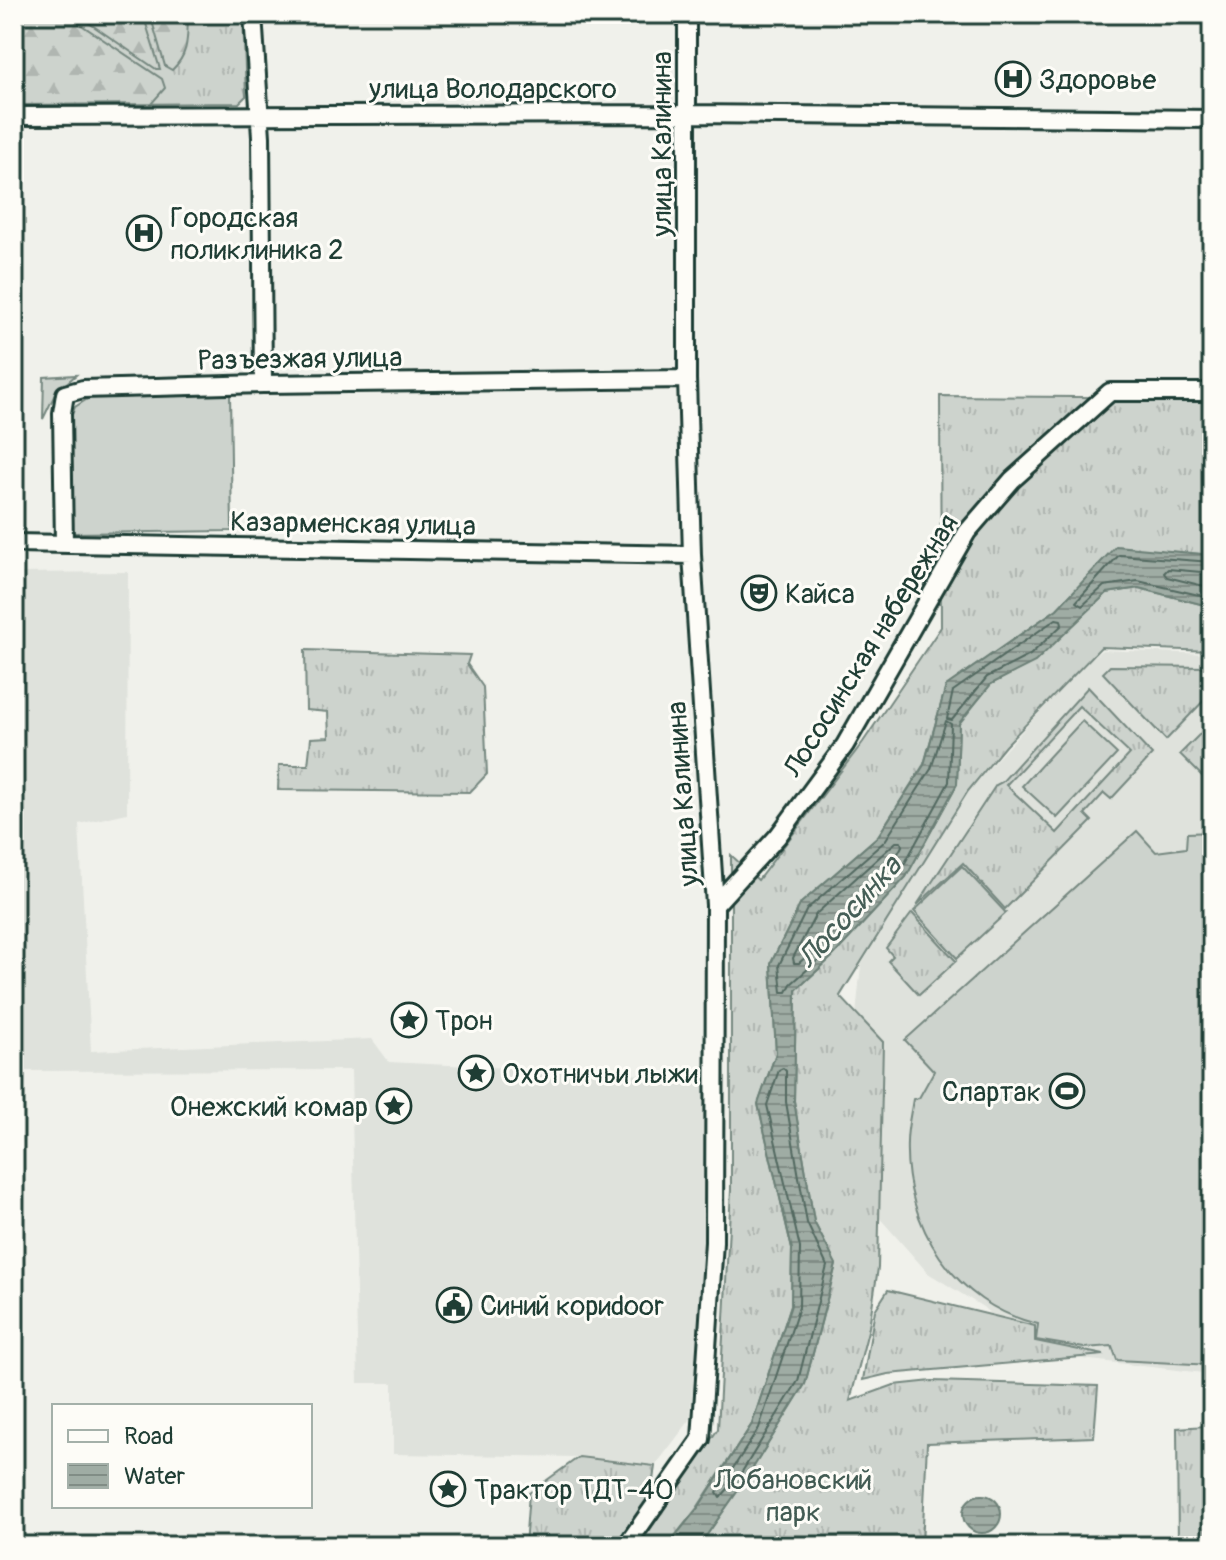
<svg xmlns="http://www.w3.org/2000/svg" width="1226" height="1560" viewBox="0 0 1226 1560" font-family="Pangolin,sans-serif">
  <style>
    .built { fill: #dfe2dc }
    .grass { fill: url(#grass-tufts); stroke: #768880; stroke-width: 2; fill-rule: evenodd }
    .forest { fill: url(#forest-firs); stroke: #768880; stroke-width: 2 }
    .pitch { fill: #cdd3cd; stroke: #768880; stroke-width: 2 }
    .water { fill: url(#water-rules); stroke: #6c8077; stroke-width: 2 }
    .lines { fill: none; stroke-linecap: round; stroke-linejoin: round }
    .shore { stroke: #526961; stroke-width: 2 }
    .street-casing { stroke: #1f3d34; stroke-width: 22 }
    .street { stroke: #fdfcf7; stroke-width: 16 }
    .labels { text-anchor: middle; stroke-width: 6; stroke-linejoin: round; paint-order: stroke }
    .poi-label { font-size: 28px; fill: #1f3d34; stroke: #fdfcf7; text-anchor: start }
    .street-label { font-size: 28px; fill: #1f3d34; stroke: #fdfcf7 }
    .park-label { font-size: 28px; fill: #425b53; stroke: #fdfcf7 }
    .water-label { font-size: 30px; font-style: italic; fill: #455e56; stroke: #fdfcf7 }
  </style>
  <defs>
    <pattern id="grass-tufts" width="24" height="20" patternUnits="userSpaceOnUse" patternTransform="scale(2)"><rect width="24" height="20" fill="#cdd3cd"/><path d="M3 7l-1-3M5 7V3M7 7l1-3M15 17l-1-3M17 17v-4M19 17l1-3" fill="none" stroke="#b0b6b1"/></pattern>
    <pattern id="forest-firs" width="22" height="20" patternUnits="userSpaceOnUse" patternTransform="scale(2)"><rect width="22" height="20" fill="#cdd3cd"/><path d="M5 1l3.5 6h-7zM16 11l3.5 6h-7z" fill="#b0b6b1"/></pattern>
    <pattern id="water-rules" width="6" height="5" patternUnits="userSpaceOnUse" patternTransform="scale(2)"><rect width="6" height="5" fill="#9faca4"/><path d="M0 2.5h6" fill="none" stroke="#818d86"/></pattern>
  </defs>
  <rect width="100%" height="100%" fill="#f0f1eb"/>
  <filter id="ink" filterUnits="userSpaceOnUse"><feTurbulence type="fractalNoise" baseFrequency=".0125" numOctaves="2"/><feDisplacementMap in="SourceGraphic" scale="16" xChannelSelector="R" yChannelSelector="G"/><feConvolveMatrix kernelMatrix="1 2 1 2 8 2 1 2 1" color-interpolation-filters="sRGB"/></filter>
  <g filter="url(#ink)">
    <path class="built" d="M128,572L127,813L79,824L91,1051L372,1039L389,1062L705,1078V1251L690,1420L655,1466L579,1457L393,1454V1383H358L351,1070L14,1071V573Z
      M1102,650L1212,654V1374L1030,1353L983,1307L928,1273L840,1173L861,965L968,791L1082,665Z"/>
    <path class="grass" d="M14,14H243L246,96L239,103L14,105Z
      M76,375L56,392L43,419L44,377Z
      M940,396L1212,398V555L1116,547L1057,609L946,686L924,764L878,836L801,903L771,963L776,1053L758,1104L792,1249L791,1305L752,1424L697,1508L667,1546H525L529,1493L579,1457L655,1466L645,1537L718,1429L731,1190V855L758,880L863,742L941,627Z
      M1139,588L1212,607V651L1101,647L1005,746L968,791L840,996L883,1042L878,1268L869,1327L850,1401L894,1385L932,1381L1098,1386L1094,1437L927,1443L922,1546H699L746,1479L805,1384L836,1265L814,1222L794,1101L796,990L832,957L906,877L957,784L959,724L991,684L1035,661L1107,593Z
      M305,650L470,655L467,664L483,687L487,774L470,792L278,790L279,765H308L311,738L329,737L328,712L306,710Z
      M1110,666L1211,667L1212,692L1166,740L1103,673Z
      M1088,687L1152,755L1111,799L1104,793L1085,814L1092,821L1005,909L963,863L917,905L996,785L1002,782ZM1079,706L1130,754L1057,833L1006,785Z
      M1212,722V786L1180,754Z
      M912,913L956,961L919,995L888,961L893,956L886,948Z
      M888,1290L1035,1326V1341L1104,1355L888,1374L863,1380L875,1310Z
      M1206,1426L1204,1475L1212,1481V1546H1178L1177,1428Z"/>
    <path class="forest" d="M25,14H65L162,79L165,88L151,104L14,105V18Z
      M76,14H143L160,69H156Z
      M150,14H188C187,36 190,53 172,70L165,66Z"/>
    <path class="pitch" d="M230,393L232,531L71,533L69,423L75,407L89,398Z
      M1082,721L1117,754L1057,818L1022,786Z
      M1137,831L1156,852L1186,848L1187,833L1212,832V1365L1117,1360L1112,1346L1084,1348L1036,1340L1038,1324C954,1305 904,1225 907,1142C907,1128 911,1113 913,1099L919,1098L934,1071L905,1040Z
      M962,866L1006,913L957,958L914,911Z"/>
    <path class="water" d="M1116,546L1212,555V607L1139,588L1107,593L1035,662L991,684L959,723L957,784L906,877L832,957L796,990L794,1101L814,1222L836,1264L805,1384L746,1479L699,1546H667L698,1508L752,1424L791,1305L792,1249L758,1104L776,1053L771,963L801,903L878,836L924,765L946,686L1057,609Z
      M963 1514a19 19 0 1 1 38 0a19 19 0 1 1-38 0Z"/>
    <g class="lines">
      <path class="shore" d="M1212,562L1119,555L1076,602L1082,606L1104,586L1138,581L1212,598
        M1212,573L1168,569L1164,573L1167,577L1212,588
        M1056,619L1061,620L1062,625L1030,655L987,677L952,720L947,719L953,691Z
        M946,721L951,724L949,782L900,872L827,952L791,984L787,992H782L779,965L807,909L885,841L931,769Z
        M896,842H901L902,846C882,886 833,933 799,963H794L793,958L816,914Z
        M783,1068L786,1071V1102L807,1223L827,1266L798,1381L740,1475L720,1498L717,1493L759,1428L799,1307L800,1248L767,1105L779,1070Z"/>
      <g class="street-casing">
        <path id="street" d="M253,14L261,137L263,384
          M14,116L686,114L1212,119
          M14,543L692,555
          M64,543L62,413L65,394L83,389L263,384L687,379
          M715,905L778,836L845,745L967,532L1012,480L1110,392H1212
          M626,1546L701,1439L714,1242L715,905L692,555L687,379V14"/>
      </g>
      <use href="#street" class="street"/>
    </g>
  </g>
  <defs>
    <g id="hospital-ring" transform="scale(1.8)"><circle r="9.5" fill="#fdfcf7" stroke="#1f3d34" stroke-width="1.5"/><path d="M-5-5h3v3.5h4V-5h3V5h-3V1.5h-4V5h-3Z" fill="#1f3d34"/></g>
    <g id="theatre-ring" transform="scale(1.8)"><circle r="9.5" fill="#fdfcf7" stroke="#1f3d34" stroke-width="1.5"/><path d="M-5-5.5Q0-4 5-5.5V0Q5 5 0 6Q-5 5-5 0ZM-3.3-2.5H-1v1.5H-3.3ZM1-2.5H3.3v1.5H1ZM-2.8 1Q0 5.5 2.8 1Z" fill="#1f3d34"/></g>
    <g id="sight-ring" transform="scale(1.8)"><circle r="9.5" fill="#fdfcf7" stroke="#1f3d34" stroke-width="1.5"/><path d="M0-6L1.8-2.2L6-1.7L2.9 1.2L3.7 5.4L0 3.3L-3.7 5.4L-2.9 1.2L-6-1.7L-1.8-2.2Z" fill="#1f3d34"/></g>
    <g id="stadium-ring" transform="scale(1.8)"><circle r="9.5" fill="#fdfcf7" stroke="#1f3d34" stroke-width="1.5"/><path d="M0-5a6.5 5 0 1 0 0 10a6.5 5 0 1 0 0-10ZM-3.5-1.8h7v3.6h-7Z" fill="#1f3d34"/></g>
    <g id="civic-ring" transform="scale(1.8)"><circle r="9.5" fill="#fdfcf7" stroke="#1f3d34" stroke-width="1.5"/><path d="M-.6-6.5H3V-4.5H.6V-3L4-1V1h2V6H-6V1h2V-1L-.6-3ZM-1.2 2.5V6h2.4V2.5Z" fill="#1f3d34"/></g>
  </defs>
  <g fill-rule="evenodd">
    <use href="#hospital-ring" x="1013" y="79"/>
    <use href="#hospital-ring" x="144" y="233"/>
    <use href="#theatre-ring" x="759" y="593"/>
    <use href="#sight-ring" x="409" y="1020"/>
    <use href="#sight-ring" x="476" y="1073"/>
    <use href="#stadium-ring" x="1067" y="1091"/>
    <use href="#sight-ring" x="394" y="1106"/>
    <use href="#civic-ring" x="454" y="1305"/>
    <use href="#sight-ring" x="448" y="1489"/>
  </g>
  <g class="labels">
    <g class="poi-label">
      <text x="1039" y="89">Здоровье</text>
      <text x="170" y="227">Городская<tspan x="170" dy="32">поликлиника 2</tspan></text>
      <text x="785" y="603">Кайса</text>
      <text x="435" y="1030">Трон</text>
      <text x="502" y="1083">Охотничьи лыжи</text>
      <text x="1041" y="1101" text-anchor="end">Спартак</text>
      <text x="368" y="1116" text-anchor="end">Онежский комар</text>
      <text x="480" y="1315">Синий кориdoor</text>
      <text x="474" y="1499">Трактор ТДТ-40</text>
    </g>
    <g class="street-label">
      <text x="493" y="98">улица Володарского</text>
      <text transform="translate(661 144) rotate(-90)" y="10">улица Калинина</text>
      <text transform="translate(300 358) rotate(-1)" y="10">Разъезжая улица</text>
      <text transform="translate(353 523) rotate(1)" y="10">Казарменская улица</text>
      <text transform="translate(870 645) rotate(-58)" y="10">Лососинская набережная</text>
      <text transform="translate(682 794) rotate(-94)" y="10">улица Калинина</text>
    </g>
    <g class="park-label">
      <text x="793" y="1489">Лобановский<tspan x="793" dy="32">парк</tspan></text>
    </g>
    <g class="water-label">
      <text transform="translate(849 912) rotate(-48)" y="10">Лососинка</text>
    </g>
  </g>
  <rect width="1226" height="1560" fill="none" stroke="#fdfcf7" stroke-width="48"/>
  <rect x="24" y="24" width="1178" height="1512" fill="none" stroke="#1f3d34" stroke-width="3" filter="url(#ink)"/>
  <rect x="52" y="1404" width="260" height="104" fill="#fdfcf7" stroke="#a4b0a9" stroke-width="2"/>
  <rect x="68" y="1430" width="40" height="12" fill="#fdfcf7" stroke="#a4b0a9" stroke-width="2"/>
  <text x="124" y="1444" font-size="24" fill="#1f3d34">Road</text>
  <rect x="68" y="1464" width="40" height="24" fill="url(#water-rules)" stroke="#a4b0a9" stroke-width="2"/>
  <text x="124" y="1484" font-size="24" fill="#1f3d34">Water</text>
</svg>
